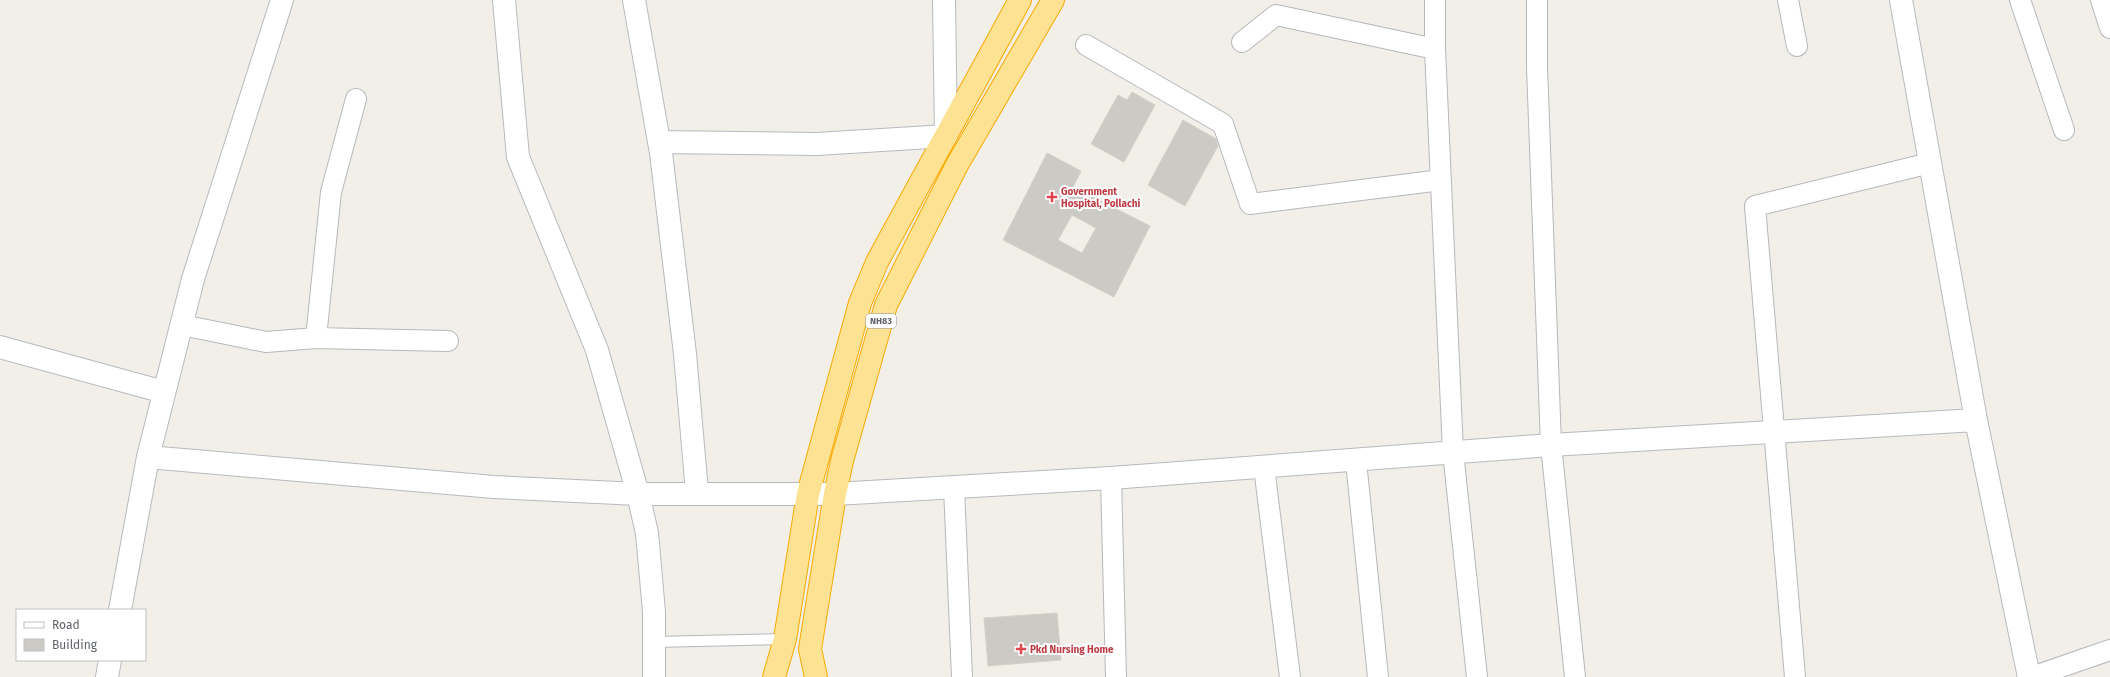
<svg xmlns="http://www.w3.org/2000/svg" width="2110" height="677" viewBox="0 0 2110 677" font-family="'Fira Sans',sans-serif">
  <style>
    .building { fill: #cccac5; stroke: #d6d1c6; fill-rule: evenodd }
    .lines { fill: none; stroke-linecap: round; stroke-linejoin: round }
    .lane-casing { stroke: #b5b8bc; stroke-width: 12 }
    .street-casing { stroke: #b5b8bc; stroke-width: 22 }
    .secondary-casing { stroke: #b6babf; stroke-width: 24 }
    .highway-casing { stroke: #f9ab00; stroke-width: 24 }
    .lane { stroke: #fff; stroke-width: 10 }
    .street { stroke: #fff; stroke-width: 20 }
    .secondary { stroke: #fff; stroke-width: 22 }
    .highway { stroke: #fde293; stroke-width: 22 }
    .health-dot { fill: #e0444e; stroke: #fff; stroke-width: 1.5 }
    .labels { text-anchor: middle; stroke-width: 4; stroke-linejoin: round; paint-order: stroke }
    .shield { fill: #fff; stroke: #8f9295; stroke-width: 1 }
    .shield-label { font-size: 9px; font-weight: bold; fill: #5f6368 }
    .health-label { font-size: 10px; font-weight: bold; fill: #be3a42; stroke: #fff; text-anchor: start }
  </style>
  <rect width="100%" height="100%" fill="#f1efe8"/>
  <path class="building" d="M1132,92L1155,105L1124,162L1091,144L1118,95L1127,100Z
    M1183,120L1216,139L1218,146L1185,206L1148,185Z
    M1047,153L1081,171L1073,187L1150,226L1114,297L1003,240ZM1072,215L1096,228L1082,253L1058,240Z
    M1057,613L1061,660L988,666L984,618Z"/>
  <g class="lines">
    <g class="lane-casing">
      <path id="lane" d="M654,642L785,639"/>
    </g>
    <g class="street-casing">
      <path id="street" d="M1435,0V49L1453,452L1477,677
        M1537,0V67L1551,445L1575,677
        M1788,0L1797,46
        M2020,0L2064,130
        M2101,0L2110,28
        M1242,42L1276,15L1435,49
        M1086,45L1223,124L1250,204L1441,180
        M182,325L266,342L316,338L448,341
        M316,338L331,192L356,99
        M1356,461L1378,677
        M1264,467L1290,677
        M1111,478L1116,677
        M954,487L962,677
        M1795,677L1755,206L1930,163
        M2032,677L2110,650"/>
    </g>
    <g class="secondary-casing">
      <path id="secondary" d="M504,0L518,157L597,350L638,494L647,533L654,612V677
        M634,0L661,153L685,354L697,492
        M1901,0L1976,420L2029,677
        M659,142L817,144L946,136L944,0
        M0,347L164,392
        M148,457L494,487L638,494H835L1111,478L1551,445L1976,420
        M120,610L148,457L193,279L282,0
        M107,677L110,660"/>
    </g>
    <g class="highway-casing">
      <path id="highway" d="M774,677L785,639L808,494L860,303L877,262L1020,0
        M816,677L810,649L835,494L842,461L886,305L957,165L1053,0"/>
    </g>
    <use href="#lane" class="lane"/>
    <use href="#street" class="street"/>
    <use href="#secondary" class="secondary"/>
    <use href="#highway" class="highway"/>
  </g>
  <g class="health-dot">
    <path d="M1050 191h4v4h4v4h-4v4h-4v-4h-4v-4h4z"/>
    <path d="M1019 643h4v4h4v4h-4v4h-4v-4h-4v-4h4z"/>
  </g>
  <g class="labels">
    <rect class="shield" x="866" y="314" width="30" height="14" rx="3"/>
    <g class="shield-label">
      <text x="881" y="324">NH83</text>
    </g>
    <g class="health-label">
      <text x="1061" y="195">Government<tspan x="1061" dy="12">Hospital, Pollachi</tspan></text>
      <text x="1030" y="653">Pkd Nursing Home</text>
    </g>
  </g>
  <rect x="16" y="609" width="130" height="52" fill="#ffffff" stroke="#bfc1c3"/>
  <rect x="24" y="622" width="20" height="6" fill="#ffffff" stroke="#bfc1c3"/>
  <text x="52" y="629" font-size="12" fill="#5f6368">Road</text>
  <rect x="24" y="639" width="20" height="12" fill="#cccac5" stroke="#bfc1c3"/>
  <text x="52" y="649" font-size="12" fill="#5f6368">Building</text>
</svg>
